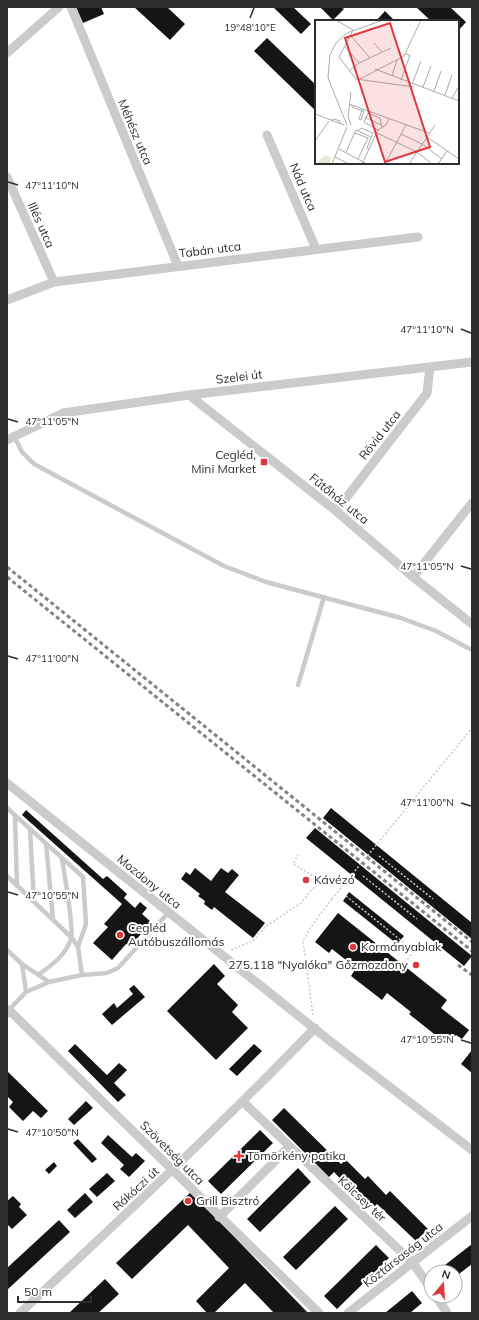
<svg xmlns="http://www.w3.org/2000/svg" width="479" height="1320" viewBox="0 0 479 1320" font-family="Mulish,sans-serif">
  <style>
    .building { fill: #151515 }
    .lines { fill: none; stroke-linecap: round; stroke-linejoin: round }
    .path { stroke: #cbcbcb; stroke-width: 1.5; stroke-dasharray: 2 2; stroke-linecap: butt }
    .lane { stroke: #cbcbcb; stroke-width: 4.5 }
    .street { stroke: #cbcbcb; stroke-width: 9 }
    .rail { stroke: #838383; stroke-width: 3; stroke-dasharray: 4 3; stroke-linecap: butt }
    .path-bridge { stroke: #cbcbcb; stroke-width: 1.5; stroke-dasharray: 2 2; stroke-linecap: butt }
    .ticks { fill: none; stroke: #2e2e2e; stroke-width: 1.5 }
    .poi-dot { fill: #de373d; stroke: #fff; stroke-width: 1.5 }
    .labels { text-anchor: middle; stroke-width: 4; stroke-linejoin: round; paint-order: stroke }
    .street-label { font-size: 12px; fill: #2e2e2e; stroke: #fff }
    .poi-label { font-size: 12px; fill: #2e2e2e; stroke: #fff; text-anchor: start }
    .inset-road { fill: none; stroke: #ababab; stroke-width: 1 }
    .view { fill: #de373d; fill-opacity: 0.15; stroke: #de373d; stroke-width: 2 }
    .inset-edge { fill: none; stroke: #2e2e2e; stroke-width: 2 }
    .ticks-label { font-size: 10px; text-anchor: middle; fill: #2e2e2e; stroke: #fff; stroke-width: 4; stroke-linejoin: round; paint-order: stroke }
  </style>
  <rect width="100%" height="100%" fill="#fff"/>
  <path class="building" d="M76,7H101L104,14L83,23Z
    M134,7H167L185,24L170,40Z
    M273,7H293L311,24L301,34Z
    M320,7H341L344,9L333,20Z
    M416,7H450L466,22L458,31V21H431Z
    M385,11L395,21H376Z
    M267,38L316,85V111L254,51Z
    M331,808L472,923V939L323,818Z
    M26,810L103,879L107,876L127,894L124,898L135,908L140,902L147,908L142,914L151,922L130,947L126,944L112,960L93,943L108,927L104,924L122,904L22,815Z
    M315,828L472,956L464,966L306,838Z
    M195,868L211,881L221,868L228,873L232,869L239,875L225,892L265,923L253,938L214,907L212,910L204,904L205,901L198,896L200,894L181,879L186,872L190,875Z
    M349,892L404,936L397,944L343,901Z
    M338,913L447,1000L441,1008L469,1030L462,1039L456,1035L448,1045L409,1014L411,1012L387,993L382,1000L351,976L356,968L332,949L329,953L315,942Z
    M214,964L225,976L217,984L238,1005L232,1012L248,1028L216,1060L167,1011Z
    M134,985L145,997L112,1025L102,1014L114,1003L117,1008L133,994L129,989Z
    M75,1044L107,1075L119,1063L127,1070L114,1083L126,1095L118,1102L68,1051Z
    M254,1044L262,1051L237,1076L229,1069Z
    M472,1050V1073L461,1064Z
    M7,1071L48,1111L41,1118L33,1111L23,1121L9,1107L13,1102L7,1096Z
    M86,1101L93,1108L74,1125L68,1119Z
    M284,1108L341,1164L346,1160L365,1179L368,1176L386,1195L390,1191L428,1229L416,1241L377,1204L374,1207L355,1188L352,1191L334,1172L329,1177L272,1120Z
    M260,1130L273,1143L221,1194L208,1181Z
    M108,1135L132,1157L136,1153L145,1161L129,1177L120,1169L124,1165L101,1143Z
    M78,1139L97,1159L92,1163L73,1143Z
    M54,1162L57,1166L49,1174L45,1170Z
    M298,1168L311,1182L260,1232L247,1219Z
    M107,1173L115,1181L97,1197L89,1189Z
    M191,1192L308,1313H274L245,1283L214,1313H207L196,1301L229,1268L188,1225L132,1279L116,1263Z
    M85,1193L93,1202L75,1218L67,1210Z
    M13,1196L21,1204L19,1207L27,1215L12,1229L7,1224V1201Z
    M335,1206L348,1219L296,1270L283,1257Z
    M59,1220L70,1232L7,1290V1268Z
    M472,1244V1264L455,1277V1272H436Z
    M376,1245L389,1258L337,1309L324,1296Z
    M105,1279L119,1294L98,1313H69Z
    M412,1291L422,1303L410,1313H385Z"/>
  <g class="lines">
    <path class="path" d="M379,856L433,899
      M363,876L417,919
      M346,896L414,951L403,965
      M231,950L253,941L265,927L301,903L320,880L293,864L298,855
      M313,1015L303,941L310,928L332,899"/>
    <path class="lane" d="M14,436L22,452L34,464L224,566L266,582L401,618L436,631L472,650
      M298,685L324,597
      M7,808L83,877L86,924L78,947
      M15,816L17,886
      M30,829L34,902
      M46,844L53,919
      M7,876L72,938L78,947L82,975
      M7,950L22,964L26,992
      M22,964L49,982
      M38,975C52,965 65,956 71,939C74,931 64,871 62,859
      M9,1010L26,992L49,982L82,975L107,973L118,968L168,913"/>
    <path class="street" d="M71,7L178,266
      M7,53L59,7
      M267,135L316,249
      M7,177L54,282
      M7,300L54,282L418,237
      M189,395L336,511L413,577L472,624
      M7,440L63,413L189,395L472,362
      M336,511L427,393L430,367
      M413,577L472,503
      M7,783L330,1041L472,1150
      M7,1013L9,1010L319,1313
      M243,1102L413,1263L431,1289
      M219,1217L289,1147
      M436,1296L447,1313
      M20,1313C120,1220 220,1126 315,1028
      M348,1313L472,1216"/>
    <path class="rail" d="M7,567L472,942
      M7,577L472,951
      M458,965L472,975"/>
    <path class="path-bridge" d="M332,899L472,728"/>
  </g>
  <path class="ticks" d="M250,18L254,8M8,182L18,185M461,329L471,333M8,419L18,422M461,566L471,569M8,656L18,659M461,803L471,806M8,892L18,895M461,1040L471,1043M8,1129L18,1132"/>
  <g class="poi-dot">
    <rect x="260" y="458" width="8" height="8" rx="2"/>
    <circle cx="306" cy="880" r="4"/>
    <circle cx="120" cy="935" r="4"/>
    <circle cx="353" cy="947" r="4"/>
    <circle cx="416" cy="965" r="4"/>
    <path d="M237 1150h4v4h4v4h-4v4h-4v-4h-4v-4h4z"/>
    <circle cx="188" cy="1201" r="4"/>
  </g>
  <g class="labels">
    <g class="street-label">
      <text transform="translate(135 132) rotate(67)" y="4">Méhész utca</text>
      <text transform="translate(303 187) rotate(67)" y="4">Nád utca</text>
      <text transform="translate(41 225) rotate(66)" y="4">Illés utca</text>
      <text transform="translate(210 250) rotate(-7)" y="4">Tabán utca</text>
      <text transform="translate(239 377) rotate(-7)" y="4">Szelei út</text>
      <text transform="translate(380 435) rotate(-52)" y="4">Rövid utca</text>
      <text transform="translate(339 499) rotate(39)" y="4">Fűtőház utca</text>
      <text transform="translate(149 882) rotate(39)" y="4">Mozdony utca</text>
      <text transform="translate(172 1153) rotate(45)" y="4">Szövetség utca</text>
      <text transform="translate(136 1189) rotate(-43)" y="4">Rákóczi út</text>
      <text transform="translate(362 1199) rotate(43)" y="4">Kölcsey tér</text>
      <text transform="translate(403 1255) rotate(-38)" y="4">Köztársaság utca</text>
    </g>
    <g class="poi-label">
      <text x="256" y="459" text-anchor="end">Cegléd,<tspan x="256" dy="14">Mini Market</tspan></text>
      <text x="314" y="884">Kávézó</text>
      <text x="128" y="932">Cegléd<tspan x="128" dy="14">Autóbuszállomás</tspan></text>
      <text x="361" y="951">Kormányablak</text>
      <text x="408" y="969" text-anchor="end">275.118 "Nyalóka" Gőzmozdony</text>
      <text x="247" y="1160">Tömörkény patika</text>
      <text x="196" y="1205">Grill Bisztró</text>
    </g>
  </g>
  <g transform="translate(315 20)">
    <rect width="144" height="144" fill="#fff"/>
    <path d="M10,135L17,138L14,144H0Z" fill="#e4ebdc"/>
    <path class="inset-road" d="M21,0L38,10L24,37L41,59L99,67M36,16L55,38M59,23L67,32M30,27L44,43M60,49L144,81M34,51L44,43L76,28M77,56L82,40M45,59L89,36L106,0M86,60L95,35L91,34M97,64L106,41M108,67L116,46M119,71L126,51M36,72L33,97L36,105M130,75L137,55M137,78L144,66M34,84L114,113M37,85V87L47,91M47,91H49L46,100L44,99L47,90V89M54,91L49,102L63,110M53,93L65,98L67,107M0,94L29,105M50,97L66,105M16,101L19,99L25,101V104M32,105L13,58L15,35L21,23L32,13L68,0M43,111L46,108L58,113L52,128L55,129M40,113L53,118L43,139M62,113L102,132L117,144M86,114L107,124L127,139M112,117L144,139M0,121L14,101M24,129L52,144M31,132L41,110L56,117M20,137L34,144M17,144L32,107M47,144L63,110L71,105L74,99M70,144L91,105M94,144L120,105M123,144L132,131"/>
    <path class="view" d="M75,3L115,127L70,142L30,18Z"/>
    <rect width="144" height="144" class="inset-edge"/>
  </g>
  <g class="ticks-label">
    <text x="250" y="31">19°48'10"E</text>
    <text x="52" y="189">47°11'10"N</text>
    <text x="427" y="333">47°11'10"N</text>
    <text x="52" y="425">47°11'05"N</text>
    <text x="427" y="570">47°11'05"N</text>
    <text x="52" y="662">47°11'00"N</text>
    <text x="427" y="806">47°11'00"N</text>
    <text x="52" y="899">47°10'55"N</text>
    <text x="427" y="1043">47°10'55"N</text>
    <text x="52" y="1136">47°10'50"N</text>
  </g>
  <rect width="479" height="1320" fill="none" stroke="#2e2e2e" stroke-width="16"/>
  <g transform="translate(443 1284) rotate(18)"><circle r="19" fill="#ffffff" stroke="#ababab"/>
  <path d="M0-3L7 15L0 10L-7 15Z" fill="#de373d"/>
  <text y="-6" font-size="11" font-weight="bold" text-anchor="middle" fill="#2e2e2e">N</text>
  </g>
  <path d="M18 1296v6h73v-6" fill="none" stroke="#2e2e2e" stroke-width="2"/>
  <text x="24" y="1296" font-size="12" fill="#2e2e2e" stroke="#ffffff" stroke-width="3" paint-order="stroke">50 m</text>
</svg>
